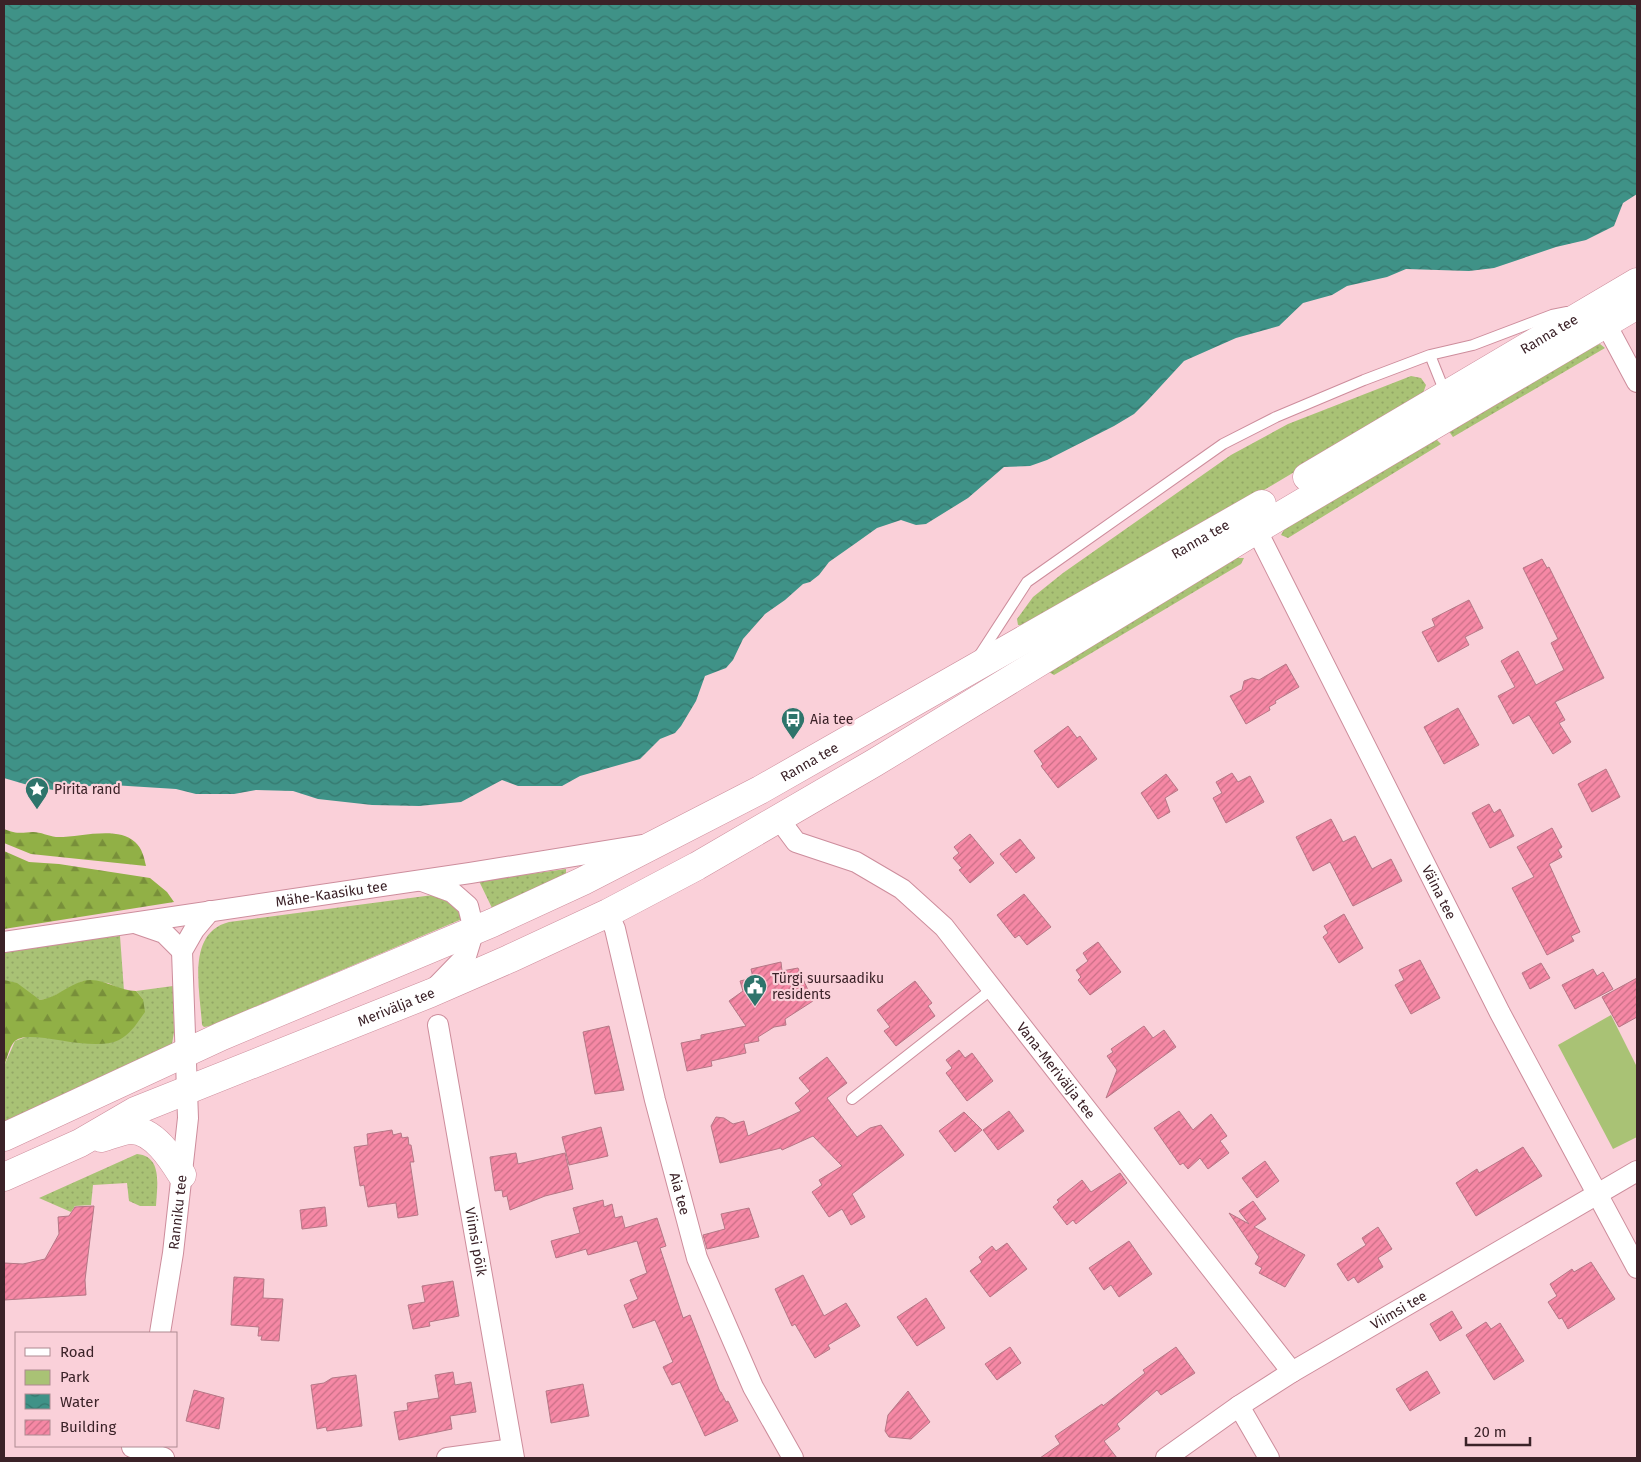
<svg xmlns="http://www.w3.org/2000/svg" width="1641" height="1462" viewBox="0 0 1641 1462" font-family="'Fira Sans',sans-serif">
  <style>
    .grass { fill: url(#grass-dots) }
    .forest { fill: url(#forest-firs) }
    .park { fill: #a9c275 }
    .water { fill: url(#water-waves) }
    .building { fill: url(#building-hatch); stroke: #b57786 }
    .lines { fill: none; stroke-linecap: round; stroke-linejoin: round }
    .lane-casing { stroke: #cd8d9c; stroke-width: 12 }
    .street-casing { stroke: #cd8d9c; stroke-width: 22 }
    .secondary-casing { stroke: #cd8d9c; stroke-width: 29 }
    .lane { stroke: #fff; stroke-width: 10 }
    .street { stroke: #fff; stroke-width: 20 }
    .secondary { stroke: #fff; stroke-width: 28 }
    .labels { text-anchor: middle; stroke-width: 4.5; stroke-linejoin: round; paint-order: stroke }
    .street-label { font-size: 14px; fill: #3b2228; stroke: #fad0d9 }
    .poi-label { font-size: 14px; fill: #3b2228; stroke: #fad0d9; text-anchor: start }
  </style>
  <defs>
    <pattern id="grass-dots" width="8" height="8" patternUnits="userSpaceOnUse" patternTransform="scale(1.25)"><rect width="8" height="8" fill="#a9c275"/><path d="M2 2h.1M6 6h.1" fill="none" stroke="#92a665" stroke-width="1.8" stroke-linecap="round"/></pattern>
    <pattern id="forest-firs" width="22" height="20" patternUnits="userSpaceOnUse" patternTransform="scale(1.25)"><rect width="22" height="20" fill="#91b046"/><path d="M5 1l3.5 6h-7zM16 11l3.5 6h-7z" fill="#788f3a"/></pattern>
    <pattern id="water-waves" width="16" height="10" patternUnits="userSpaceOnUse" patternTransform="scale(1.25)"><rect width="16" height="10" fill="#3f9287"/><path d="M0 5q4-4 8 0t8 0" fill="none" stroke="#36776e"/></pattern>
    <pattern id="building-hatch" width="6" height="6" patternUnits="userSpaceOnUse" patternTransform="scale(1.25)"><rect width="6" height="6" fill="#f688a5"/><path d="M-1 1l2-2M0 6l6-6M5 7l2-2" fill="none" stroke="#c86f86"/></pattern>
  </defs>
  <rect width="100%" height="100%" fill="#fad0d9"/>
  <path class="grass" d="M1600,344L1605,348L1453,437L1448,430L1590,347Z
    M1411,376L1421,378L1426,385L1422,396L1227,512L1027,626L1018,625L1017,619L1033,597L1063,573L1231,455L1288,424Z
    M1435,438L1441,444L1288,538L1281,535L1285,528Z
    M1234,558H1244L1241,564L1078,661L1054,675L1049,672Z
    M566,869V876L492,908L479,881Z
    M433,895L457,906L462,919L210,1026L204,1027L202,1025C200,990 186,933 229,922Z
    M120,936L124,991L108,983L83,981L48,999L40,1000L4,980V948Z
    M173,986L174,1032L172,1044L4,1123V1066L15,1041L31,1035L41,1036L143,999L136,991Z
    M137,1154C163,1156 157,1186 156,1206H140L129,1201L127,1183L93,1185L91,1205L75,1206L71,1212L39,1198Z"/>
  <path class="forest" d="M4,829C16,834 21,833 33,832C41,832 48,836 56,837C77,838 117,825 135,842C142,848 144,857 146,866L31,854L4,843Z
    M4,851L29,862L59,864L150,878L167,892L174,902L4,929Z
    M4,980L17,983L40,1000C56,998 68,985 83,981C101,976 118,991 136,991L143,999L145,1012C137,1023 131,1034 119,1040C89,1054 27,1026 14,1042C9,1048 7,1059 4,1066Z"/>
  <path class="park" d="M1611,1015L1637,1067V1137L1613,1149L1558,1045Z"/>
  <path class="water" d="M4,4H1637V194L1623,203L1614,226L1586,240L1556,247L1494,268L1469,271L1406,269L1387,277L1347,286L1332,295L1303,303L1279,326L1236,338L1184,361L1148,400L1134,414L1114,426L1047,460L1030,466L1004,467L968,498L926,524L916,525L901,520L877,528L856,543L829,562L819,575L810,582L803,584L785,600L765,614L743,639L733,660L726,668L705,676L696,701L681,726L675,733L660,739L640,759L580,776L562,786H518L502,780L461,802L419,806L372,805L318,799L293,791L256,790L234,794H196L176,789L96,784L77,790L59,791L31,786L4,778Z"/>
  <path class="building" d="M1542,559L1547,568L1549,567L1604,678L1555,702L1565,720L1559,723L1571,742L1553,754L1529,715L1513,724L1498,696L1515,687L1501,661L1518,651L1536,685L1564,670L1551,643L1558,639L1523,568Z
    M1469,600L1483,628L1465,637L1469,645L1438,662L1422,632L1435,626L1432,619Z
    M1286,664L1299,687L1275,701L1276,703L1269,707L1270,710L1246,724L1230,696L1242,690L1244,681L1252,678L1259,680Z
    M1458,708L1479,745L1444,764L1424,727Z
    M1068,726L1077,738L1080,736L1097,759L1058,788L1041,766L1043,764L1034,751Z
    M1606,769L1620,797L1592,812L1578,784Z
    M1232,773L1238,782L1250,776L1264,802L1226,823L1213,798L1222,793L1216,782Z
    M1166,774L1178,790L1165,798L1170,812L1158,819L1141,793Z
    M1489,804L1494,813L1500,809L1514,836L1490,848L1472,813Z
    M1331,819L1343,842L1355,836L1372,869L1391,859L1402,881L1353,906L1330,862L1313,871L1296,837Z
    M1552,828L1562,847L1558,850L1562,857L1549,864L1580,932L1571,936L1574,941L1547,955L1512,888L1534,877L1517,847Z
    M970,834L994,863L970,883L959,870L962,868L953,858L959,853L954,847Z
    M1020,839L1035,858L1016,873L1000,854Z
    M1024,894L1051,927L1027,945L1019,935L1015,938L997,915Z
    M1344,914L1363,948L1339,963L1323,937L1328,933L1324,926Z
    M1098,942L1121,972L1090,995L1078,980L1081,977L1076,970L1088,961L1083,953Z
    M1420,960L1440,998L1411,1014L1395,985L1404,980L1399,970Z
    M781,962L782,971L798,968L813,1001L785,1019L786,1025L774,1027L758,1037L759,1041L744,1044L746,1053L711,1061L712,1066L687,1071L681,1043L701,1039V1035L746,1026L729,1001L743,991L740,981L753,978L751,969Z
    M1541,963L1550,978L1530,989L1522,973Z
    M1593,969L1597,976L1603,972L1613,989L1575,1009L1562,985Z
    M1637,978V1017L1619,1027L1602,997Z
    M915,981L932,1003L928,1006L935,1016L896,1046L884,1031L890,1027L877,1010Z
    M609,1026L624,1090L595,1094L583,1032Z
    M1144,1026L1153,1038L1164,1030L1176,1047L1106,1098L1117,1070L1107,1056L1113,1052L1111,1049Z
    M959,1050L965,1058L972,1053L993,1081L967,1101L946,1073L952,1068L946,1060Z
    M827,1057L847,1083L827,1098L857,1137L870,1128L881,1125L904,1155L852,1194L865,1217L851,1225L842,1209L829,1217L812,1192L822,1185L819,1180L842,1166L813,1136L782,1150L781,1148L720,1163L711,1126L716,1117L724,1118L733,1124L744,1121L748,1136L801,1111L795,1103L810,1091L799,1078Z
    M1009,1111L1024,1131L998,1150L983,1130Z
    M1179,1111L1193,1130L1211,1114L1227,1136L1220,1141L1229,1153L1208,1169L1200,1158L1188,1169L1183,1163L1180,1165L1154,1128Z
    M964,1112L982,1130L955,1152L939,1131Z
    M601,1127L608,1156L569,1165L562,1137Z
    M392,1130L393,1135L401,1133L402,1138L408,1137L409,1145H411L414,1162H410L418,1215L398,1218L396,1203L368,1207L364,1185L360,1186L354,1147L368,1145L367,1134Z
    M1523,1147L1542,1176L1476,1216L1456,1183L1477,1169L1479,1173Z
    M516,1153L518,1164L565,1153L573,1189L545,1196L510,1210L507,1196L503,1197L502,1190L495,1191L490,1157Z
    M1265,1161L1279,1181L1257,1198L1242,1178Z
    M1120,1173L1127,1183L1076,1224L1073,1220L1067,1225L1053,1207L1059,1202L1057,1200L1082,1180L1091,1192Z
    M603,1200L604,1207L612,1204L615,1218L622,1216L625,1228L657,1218L666,1246L660,1248L683,1318L690,1315L720,1392H721L726,1402L728,1401L738,1421L705,1436L680,1382L672,1385L663,1367L673,1362L655,1320L633,1328L624,1305L638,1299L630,1280L647,1273L637,1241L588,1255L586,1249L556,1258L551,1241L580,1233L573,1208Z
    M1253,1201L1266,1219L1254,1227L1305,1255L1285,1287L1259,1273L1262,1268L1255,1264L1259,1257L1229,1213L1249,1224L1239,1211Z
    M94,1206L85,1280L86,1295L4,1300V1263L23,1264L45,1259L59,1234L58,1217L69,1216L75,1207Z
    M325,1207L327,1226L302,1229L300,1210Z
    M749,1208L759,1237L707,1249L703,1235L725,1229L721,1214Z
    M1378,1227L1392,1249L1378,1258L1383,1267L1358,1283L1354,1277L1348,1281L1337,1264L1366,1245L1362,1238Z
    M1129,1241L1152,1274L1119,1297L1111,1285L1104,1290L1089,1268Z
    M1007,1243L1027,1269L990,1297L970,1271L982,1262L979,1257L992,1246L996,1251Z
    M1591,1262L1615,1299L1568,1329L1562,1318L1559,1319L1548,1302L1557,1296L1550,1284L1572,1269L1574,1272Z
    M803,1275L824,1316L846,1303L860,1326L828,1345L830,1349L815,1358L795,1324L792,1326L775,1289Z
    M234,1277L264,1279L263,1298L283,1299L279,1341L261,1340L262,1336H258L259,1327L231,1325Z
    M453,1281L459,1316L429,1322L430,1326L413,1329L408,1305L425,1302L422,1286Z
    M926,1298L945,1328L917,1346L897,1317Z
    M1452,1311L1462,1328L1440,1341L1430,1324Z
    M1486,1322L1491,1329L1500,1323L1524,1361L1494,1380L1466,1335Z
    M1010,1347L1021,1363L997,1380L985,1364Z
    M1176,1347L1195,1373L1161,1395L1157,1390L1117,1424L1120,1429L1104,1441L1117,1458H1040L1060,1444L1055,1436L1102,1404L1103,1406L1145,1373L1143,1370Z
    M1427,1371L1440,1393L1410,1411L1396,1389Z
    M453,1372L455,1385L471,1382L476,1412L450,1416L452,1429L399,1440L394,1412L408,1410L407,1403L439,1398L435,1375Z
    M356,1375L362,1426L327,1431L326,1427L317,1429L311,1385L324,1383L332,1378Z
    M583,1384L589,1416L551,1423L546,1391Z
    M194,1390L224,1398L219,1429L186,1421Z
    M908,1391L930,1422L911,1439L889,1437L885,1431L888,1415Z"/>
  <g class="lines">
    <g class="lane-casing">
      <path id="lane" d="M1430,355L1446,395
        M979,656L1027,582L1223,444L1276,417L1364,380L1430,355L1473,345L1552,315L1567,312
        M852,1099L992,989"/>
    </g>
    <g class="street-casing">
      <g id="street">
        <path d="M1600,313L1637,382"/>
        <path id="s1" d="M1251,519L1500,1013L1637,1268"/>
        <path id="s2" d="M779,819L796,842L856,862L902,889L944,927L1292,1372"/>
        <path d="M422,881L452,892L468,906L474,930L466,956L436,987"/>
        <path id="s3" d="M608,913L615,929L655,1100L697,1258L753,1387L793,1458"/>
        <path d="M135,923L164,933L182,951"/>
        <path id="s4" d="M4,942L470,873L642,845"/>
        <path id="s5" d="M438,1025L514,1458"/>
        <path id="s6" d="M160,1333L173,1253L188,1118L182,951L194,930L210,911"/>
        <path d="M1239,1406L1269,1458"/>
        <path d="M132,1447L164,1458"/>
        <path d="M447,1458L512,1449"/>
        <path id="s7" d="M1166,1458L1239,1406L1292,1372L1637,1171"/>
      </g>
    </g>
    <g class="secondary-casing">
      <g id="secondary">
        <path id="s8" d="M1307,477L1637,282"/>
        <path id="s9" d="M4,1137L222,1036L492,923L583,881L760,790L1262,504"/>
        <path d="M101,1138C110,1136 122,1130 131,1130C154,1130 172,1159 182,1175"/>
        <path id="s10" d="M4,1177L80,1143L135,1111L431,993L509,959L608,913L697,866L874,763L1256,530L1637,305"/>
      </g>
    </g>
    <use href="#lane" class="lane"/>
    <use href="#street" class="street"/>
    <use href="#secondary" class="secondary"/>
  </g>
  <defs>
    <g id="bus-pin" transform="scale(1.25)"><path d="M0 17L-7.5 6A9.5 9.5 0 1 1 7.5 6Z" fill="#2e746b" stroke="#fad0d9"/><path d="M-5-6H5V4H4V6H2V4H-2V6H-4V4H-5ZM-3.5-4V0h7V-4ZM-3.5 1.2v1.5H-2V1.2ZM2 1.2v1.5H3.5V1.2Z" fill="#fff"/></g>
    <g id="sight-pin" transform="scale(1.25)"><path d="M0 17L-7.5 6A9.5 9.5 0 1 1 7.5 6Z" fill="#2e746b" stroke="#fad0d9"/><path d="M0-6L1.8-2.2L6-1.7L2.9 1.2L3.7 5.4L0 3.3L-3.7 5.4L-2.9 1.2L-6-1.7L-1.8-2.2Z" fill="#fff"/></g>
    <g id="civic-pin" transform="scale(1.25)"><path d="M0 17L-7.5 6A9.5 9.5 0 1 1 7.5 6Z" fill="#2e746b" stroke="#fad0d9"/><path d="M-.6-6.5H3V-4.5H.6V-3L4-1V1h2V6H-6V1h2V-1L-.6-3ZM-1.2 2.5V6h2.4V2.5Z" fill="#fff"/></g>
  </defs>
  <g fill-rule="evenodd">
    <use href="#bus-pin" x="793" y="719"/>
    <use href="#sight-pin" x="37" y="789"/>
    <use href="#civic-pin" x="755" y="986"/>
  </g>
  <g class="labels">
    <g class="street-label">
      <text dy="5" stroke="none"><textPath href="#s8" startOffset="281">Ranna tee</textPath></text>
      <text dy="5" stroke="none"><textPath href="#s9" startOffset="1339">Ranna tee</textPath></text>
      <text dy="5" stroke="none"><textPath href="#s9" startOffset="889">Ranna tee</textPath></text>
      <text dy="5" stroke="none"><textPath href="#s1" startOffset="418">Väina tee</textPath></text>
      <text dy="5" stroke="none"><textPath href="#s4" startOffset="331">Mähe-Kaasiku tee</textPath></text>
      <text dy="5" stroke="none"><textPath href="#s10" startOffset="428">Merivälja tee</textPath></text>
      <text dy="5" stroke="none"><textPath href="#s2" startOffset="384">Vana-Merivälja tee</textPath></text>
      <text dy="5" stroke="none"><textPath href="#s3" startOffset="290">Aia tee</textPath></text>
      <text dy="5" stroke="none"><textPath href="#s6" startOffset="122">Ranniku tee</textPath></text>
      <text dy="5" stroke="none"><textPath href="#s5" startOffset="220">Viimsi põik</textPath></text>
      <text dy="5" stroke="none"><textPath href="#s7" startOffset="276">Viimsi tee</textPath></text>
    </g>
    <g class="poi-label">
      <text x="810" y="724">Aia tee</text>
      <text x="54" y="794">Pirita rand</text>
      <text x="772" y="983">Türgi suursaadiku<tspan x="772" dy="16">residents</tspan></text>
    </g>
  </g>
  <rect width="1641" height="1462" fill="none" stroke="#3b2228" stroke-width="10"/>
  <rect x="15" y="1332" width="162" height="115" fill="#fad0d9" stroke="#ae8a92"/>
  <rect x="25" y="1348" width="25" height="8" fill="#ffffff" stroke="#ae8a92"/>
  <text x="60" y="1357" font-size="15" fill="#3b2228">Road</text>
  <rect x="25" y="1370" width="25" height="15" fill="#a9c275" stroke="#ae8a92"/>
  <text x="60" y="1382" font-size="15" fill="#3b2228">Park</text>
  <rect x="25" y="1394" width="25" height="15" fill="url(#water-waves)" stroke="#ae8a92"/>
  <text x="60" y="1407" font-size="15" fill="#3b2228">Water</text>
  <rect x="25" y="1420" width="25" height="15" fill="url(#building-hatch)" stroke="#ae8a92"/>
  <text x="60" y="1432" font-size="15" fill="#3b2228">Building</text>
  <path d="M1466 1437v8h64v-8" fill="none" stroke="#3b2228" stroke-width="2.5"/>
  <text x="1474" y="1437" font-size="15" fill="#3b2228" stroke="#fad0d9" stroke-width="4" paint-order="stroke">20 m</text>
</svg>
